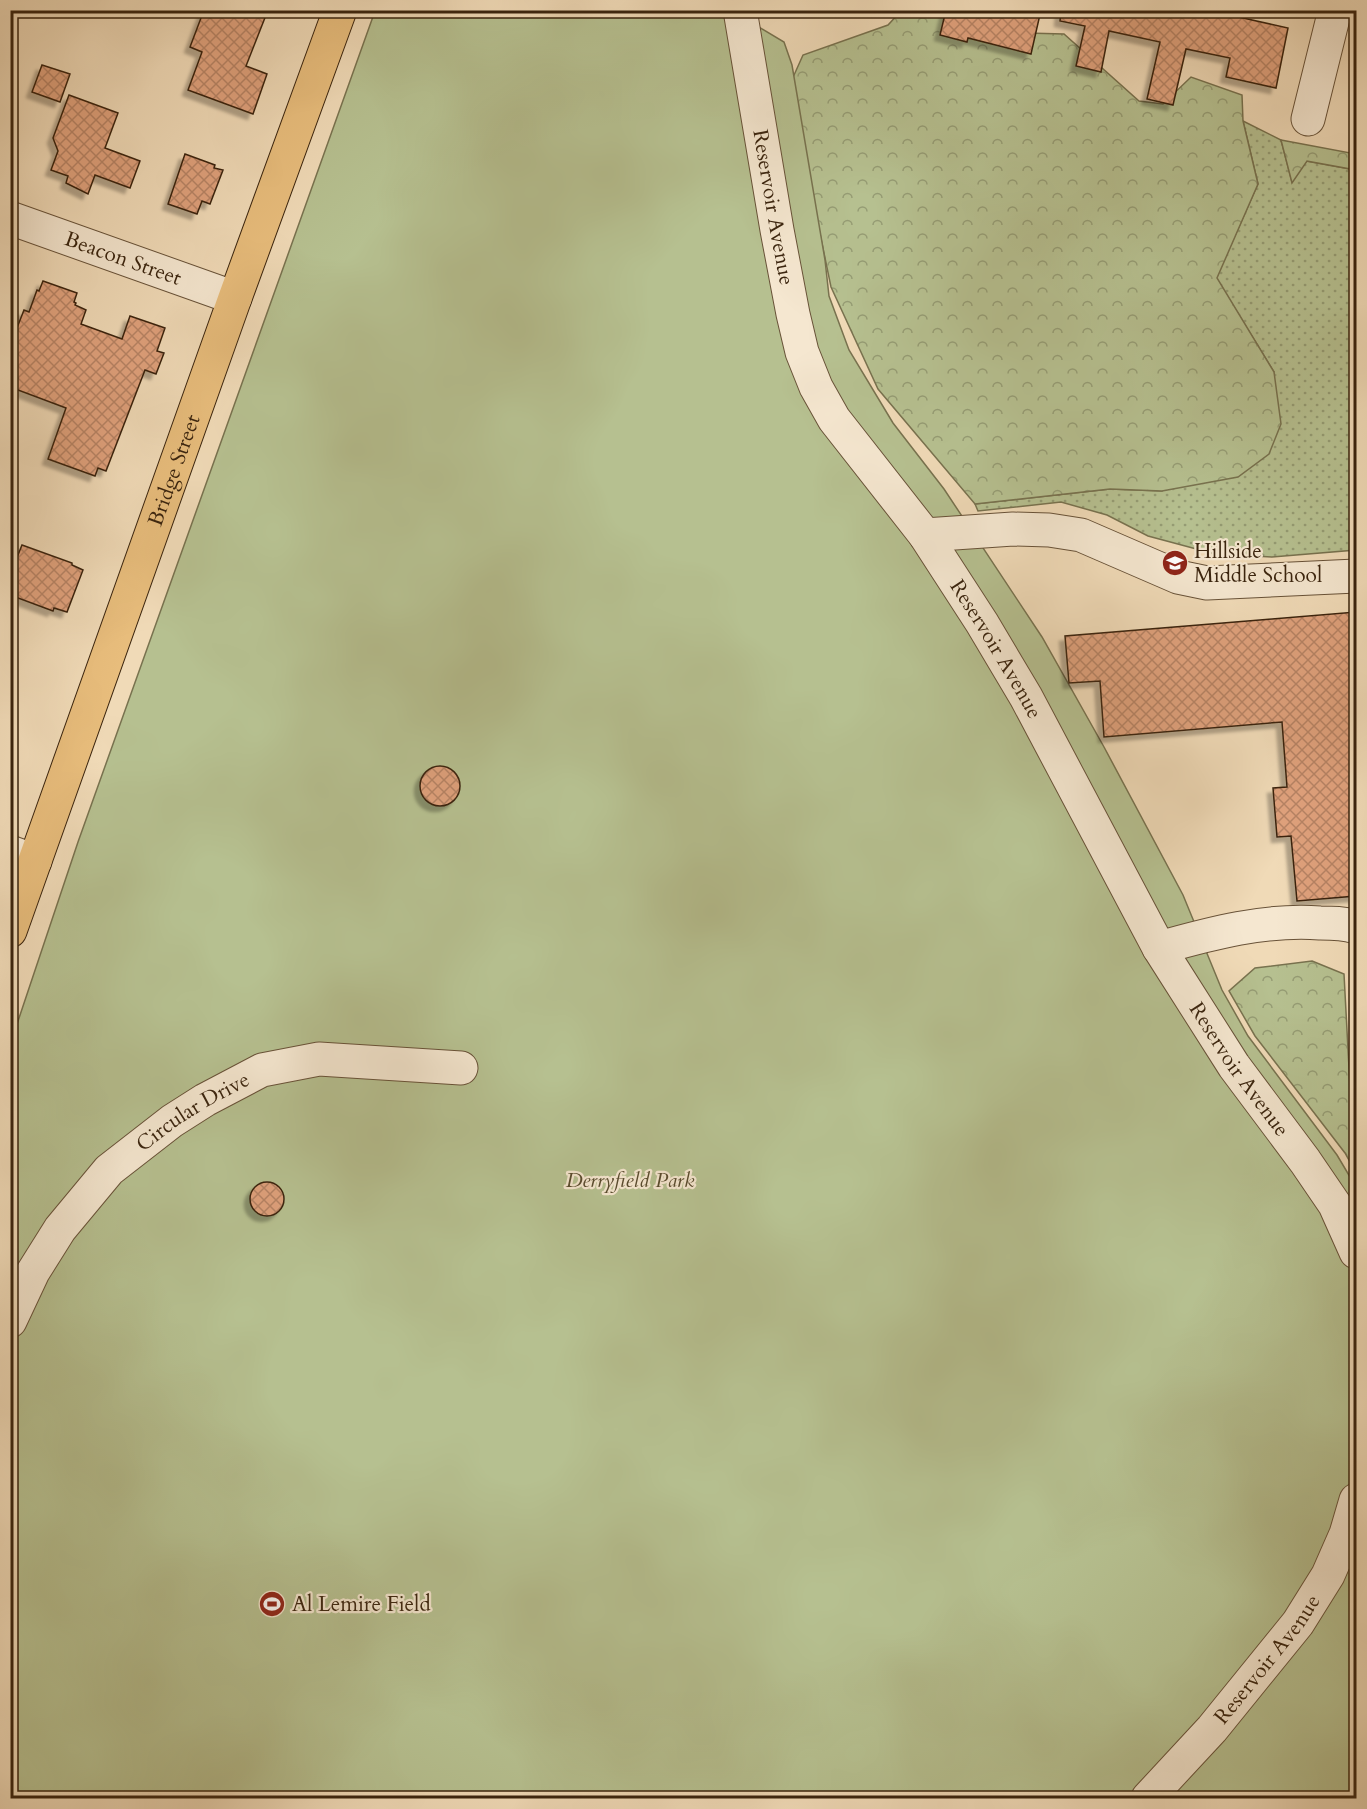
<svg xmlns="http://www.w3.org/2000/svg" width="1367" height="1809" viewBox="0 0 1367 1809" font-family="Cardo,serif">
  <style>
    .grass { fill: url(#grass-dots); stroke: #78724f; stroke-width: 1.5 }
    .forest { fill: url(#forest-crowns); stroke: #78724f; stroke-width: 1.5 }
    .park { fill: #b6c090; stroke: #78724f; stroke-width: 1.5 }
    .building { fill: url(#building-cross-hatch); stroke: #3a240e; stroke-width: 1.5; filter: url(#shadow) }
    .lines { fill: none; stroke-linecap: round; stroke-linejoin: round }
    .minor-casing { stroke: #685238; stroke-width: 35 }
    .major-casing { stroke: #3a240e; stroke-width: 35 }
    .minor { stroke: #f5e7d0; stroke-width: 33 }
    .major { stroke: #e8bd7c; stroke-width: 33 }
    .labels { text-anchor: middle; stroke-width: 4.5; stroke-linejoin: round; paint-order: stroke }
    .street-label { font-size: 21px; fill: #3a240e; stroke: #f5e7d0 }
    .poi-label { font-size: 21px; fill: #3a240e; stroke: #f5e7d0; text-anchor: start }
    .park-label { font-size: 21px; font-style: italic; fill: #594b2e; stroke: #f5e7d0 }
  </style>
  <defs>
    <pattern id="grass-dots" width="8" height="8" patternUnits="userSpaceOnUse" patternTransform="scale(1.5)"><rect width="8" height="8" fill="#b6c090"/><path d="M2 2h.1M6 6h.1" fill="none" stroke="#959c74" stroke-width="1.8" stroke-linecap="round"/></pattern>
    <pattern id="forest-crowns" width="20" height="18" patternUnits="userSpaceOnUse" patternTransform="scale(1.5)"><rect width="20" height="18" fill="#b6c090"/><path d="M2 6a3 3 0 1 1 6 0M12 15a3 3 0 1 1 6 0" fill="none" stroke="#959c74"/></pattern>
    <pattern id="building-cross-hatch" width="8" height="8" patternUnits="userSpaceOnUse" patternTransform="scale(1.5)"><rect width="8" height="8" fill="#dfa17c"/><path d="M0 0l8 8M0 8l8-8" fill="none" stroke="#b68364"/></pattern>
    <filter id="shadow"><feDropShadow dx="-5.5" dy="5.5" stdDeviation="1.5" flood-color="#0004"/></filter>
  </defs>
  <rect width="100%" height="100%" fill="#f0dab7"/>
  <filter id="stains"><feTurbulence type="fractalNoise" baseFrequency=".00333" numOctaves="4"/><feColorMatrix values="0 0 0 0 .2 0 0 0 0 .09 0 0 0 0 .02 0 0 0 .5 -.17"/></filter>
  <radialGradient id="worn" r=".72"><stop offset=".6" stop-color="#630" stop-opacity="0"/><stop offset="1" stop-color="#630" stop-opacity=".3"/></radialGradient>
  <path class="grass" d="M1243,121L1281,140L1292,182L1306,161L1356,170V550L1272,557L1215,554L1148,536L1107,515L1061,502L978,511L975,504L1110,489L1162,491L1274,372L1216,278L1258,184Z"/>
  <path class="forest" d="M940,10L950,31L1064,34L1139,101L1163,104L1191,77L1242,95L1243,121L1258,184L1217,278L1274,372L1281,424L1269,454L1238,477L1162,491L1110,489L975,504L878,389L831,287L800,137L786,93L803,55L888,25L901,11Z
    M1281,140L1356,154V170L1307,161L1292,183Z
    M1312,961L1344,974L1350,1087L1356,1096V1173L1345,1153L1255,1036L1229,991L1255,968Z"/>
  <path class="park" d="M375,11H732L784,42L792,65L825,260L829,296L849,350L893,423L944,489L1042,637L1104,747L1183,895L1222,990L1248,1036L1337,1155L1356,1187V1798H11V1042L78,842Z"/>
  <path class="building" d="M204,10H268L246,66L267,74L253,114L188,90L202,52L190,47Z
    M946,10H1041L1031,54L968,38L967,42L940,35Z
    M1061,10H1226L1225,14L1288,28L1276,88L1226,77L1230,58L1186,49L1173,105L1147,99L1160,42L1109,31L1101,72L1076,66L1085,26L1060,21Z
    M42,65L70,74L60,102L32,92Z
    M69,95L118,113L105,148L140,161L130,188L95,175L88,194L66,183L68,176L51,170L58,151L53,138Z
    M185,154L215,165L214,168L223,170L210,204L202,201L197,214L168,204Z
    M43,281L77,293L74,302L76,303L75,305L86,310L81,324L122,339L130,316L165,328L157,351L164,353L156,374L145,370L106,471L98,468L95,476L48,459L66,408L10,387V332L15,333L24,310L29,312L37,290L39,291Z
    M22,545L72,563V565L83,570L67,612L54,608L53,611L10,595V575Z
    M1356,612V896L1297,901L1291,836L1277,837L1273,788L1287,787L1282,722L1104,737L1100,681L1069,683L1065,636Z
    M420 786a20 20 0 1 1 40 0a20 20 0 1 1-40 0Z
    M250 1199a17 17 0 1 1 34 0a17 17 0 1 1-34 0Z"/>
  <g class="lines">
    <g class="minor-casing">
      <g id="minor">
        <path id="s1" d="M740,10L777,230L793,314L802,352L816,387L834,419L925,535L982,623L1026,697L1159,948L1234,1066L1305,1161L1335,1205L1356,1252"/>
        <path d="M1308,119L1335,10"/>
        <path id="s2" d="M10,218L235,298"/>
        <path d="M925,535L1013,529L1049,530L1081,535L1178,577L1207,583L1356,576"/>
        <path d="M10,852L35,861"/>
        <path d="M1159,948C1212,933 1265,919 1320,923C1332,923 1344,923 1356,927"/>
        <path id="s3" d="M10,1321L33,1272L60,1229L109,1170L172,1121L205,1100L262,1070L319,1059L461,1068"/>
        <path id="s4" d="M1148,1798L1212,1729L1298,1623L1328,1575L1346,1534L1356,1500"/>
      </g>
    </g>
    <g class="major-casing">
      <g id="major">
        <path id="s5" d="M10,931L235,298L340,10"/>
      </g>
    </g>
    <use href="#minor" class="minor"/>
    <use href="#major" class="major"/>
  </g>
  <defs>
    <g id="school-disc" transform="scale(1.35)"><circle r="9.5" fill="#8f2418" stroke="#f5e7d0"/><path d="M0-5L7-2L0 1L-7-2ZM-4 1L0 2.5L4 1V4Q0 6-4 4Z" fill="#fff"/></g>
    <g id="stadium-disc" transform="scale(1.35)"><circle r="9.5" fill="#8f2418" stroke="#f5e7d0"/><path d="M0-5a6.5 5 0 1 0 0 10a6.5 5 0 1 0 0-10ZM-3.5-1.8h7v3.6h-7Z" fill="#fff"/></g>
  </defs>
  <g fill-rule="evenodd">
    <use href="#school-disc" x="1175" y="563"/>
    <use href="#stadium-disc" x="272" y="1604"/>
  </g>
  <g class="labels">
    <g class="street-label">
      <text dy="7" stroke="none"><textPath href="#s1" startOffset="200">Reservoir Avenue</textPath></text>
      <text dy="7" stroke="none"><textPath href="#s2" startOffset="120">Beacon Street</textPath></text>
      <text dy="7" stroke="none"><textPath href="#s5" startOffset="489">Bridge Street</textPath></text>
      <text dy="7" stroke="none"><textPath href="#s1" startOffset="704">Reservoir Avenue</textPath></text>
      <text dy="7" stroke="none"><textPath href="#s1" startOffset="1190">Reservoir Avenue</textPath></text>
      <text dy="7" stroke="none"><textPath href="#s3" startOffset="284">Circular Drive</textPath></text>
      <text dy="7" stroke="none"><textPath href="#s4" startOffset="183">Reservoir Avenue</textPath></text>
    </g>
    <g class="poi-label">
      <text x="1194" y="558">Hillside<tspan x="1194" dy="24">Middle School</tspan></text>
      <text x="292" y="1611">Al Lemire Field</text>
    </g>
    <g class="park-label">
      <text x="630" y="1187">Derryfield Park</text>
    </g>
  </g>
  <rect width="1367" height="1809" fill="none" stroke="#f0dab7" stroke-width="36"/>
  <rect x="12" y="12" width="1343" height="1785" fill="none" stroke="#3a240e" stroke-width="3"/>
  <rect x="18" y="18" width="1331" height="1773" fill="none" stroke="#3a240e" stroke-width="1.5"/>
  <rect width="100%" height="100%" filter="url(#stains)"/>
  <rect width="100%" height="100%" fill="url(#worn)"/>
</svg>
